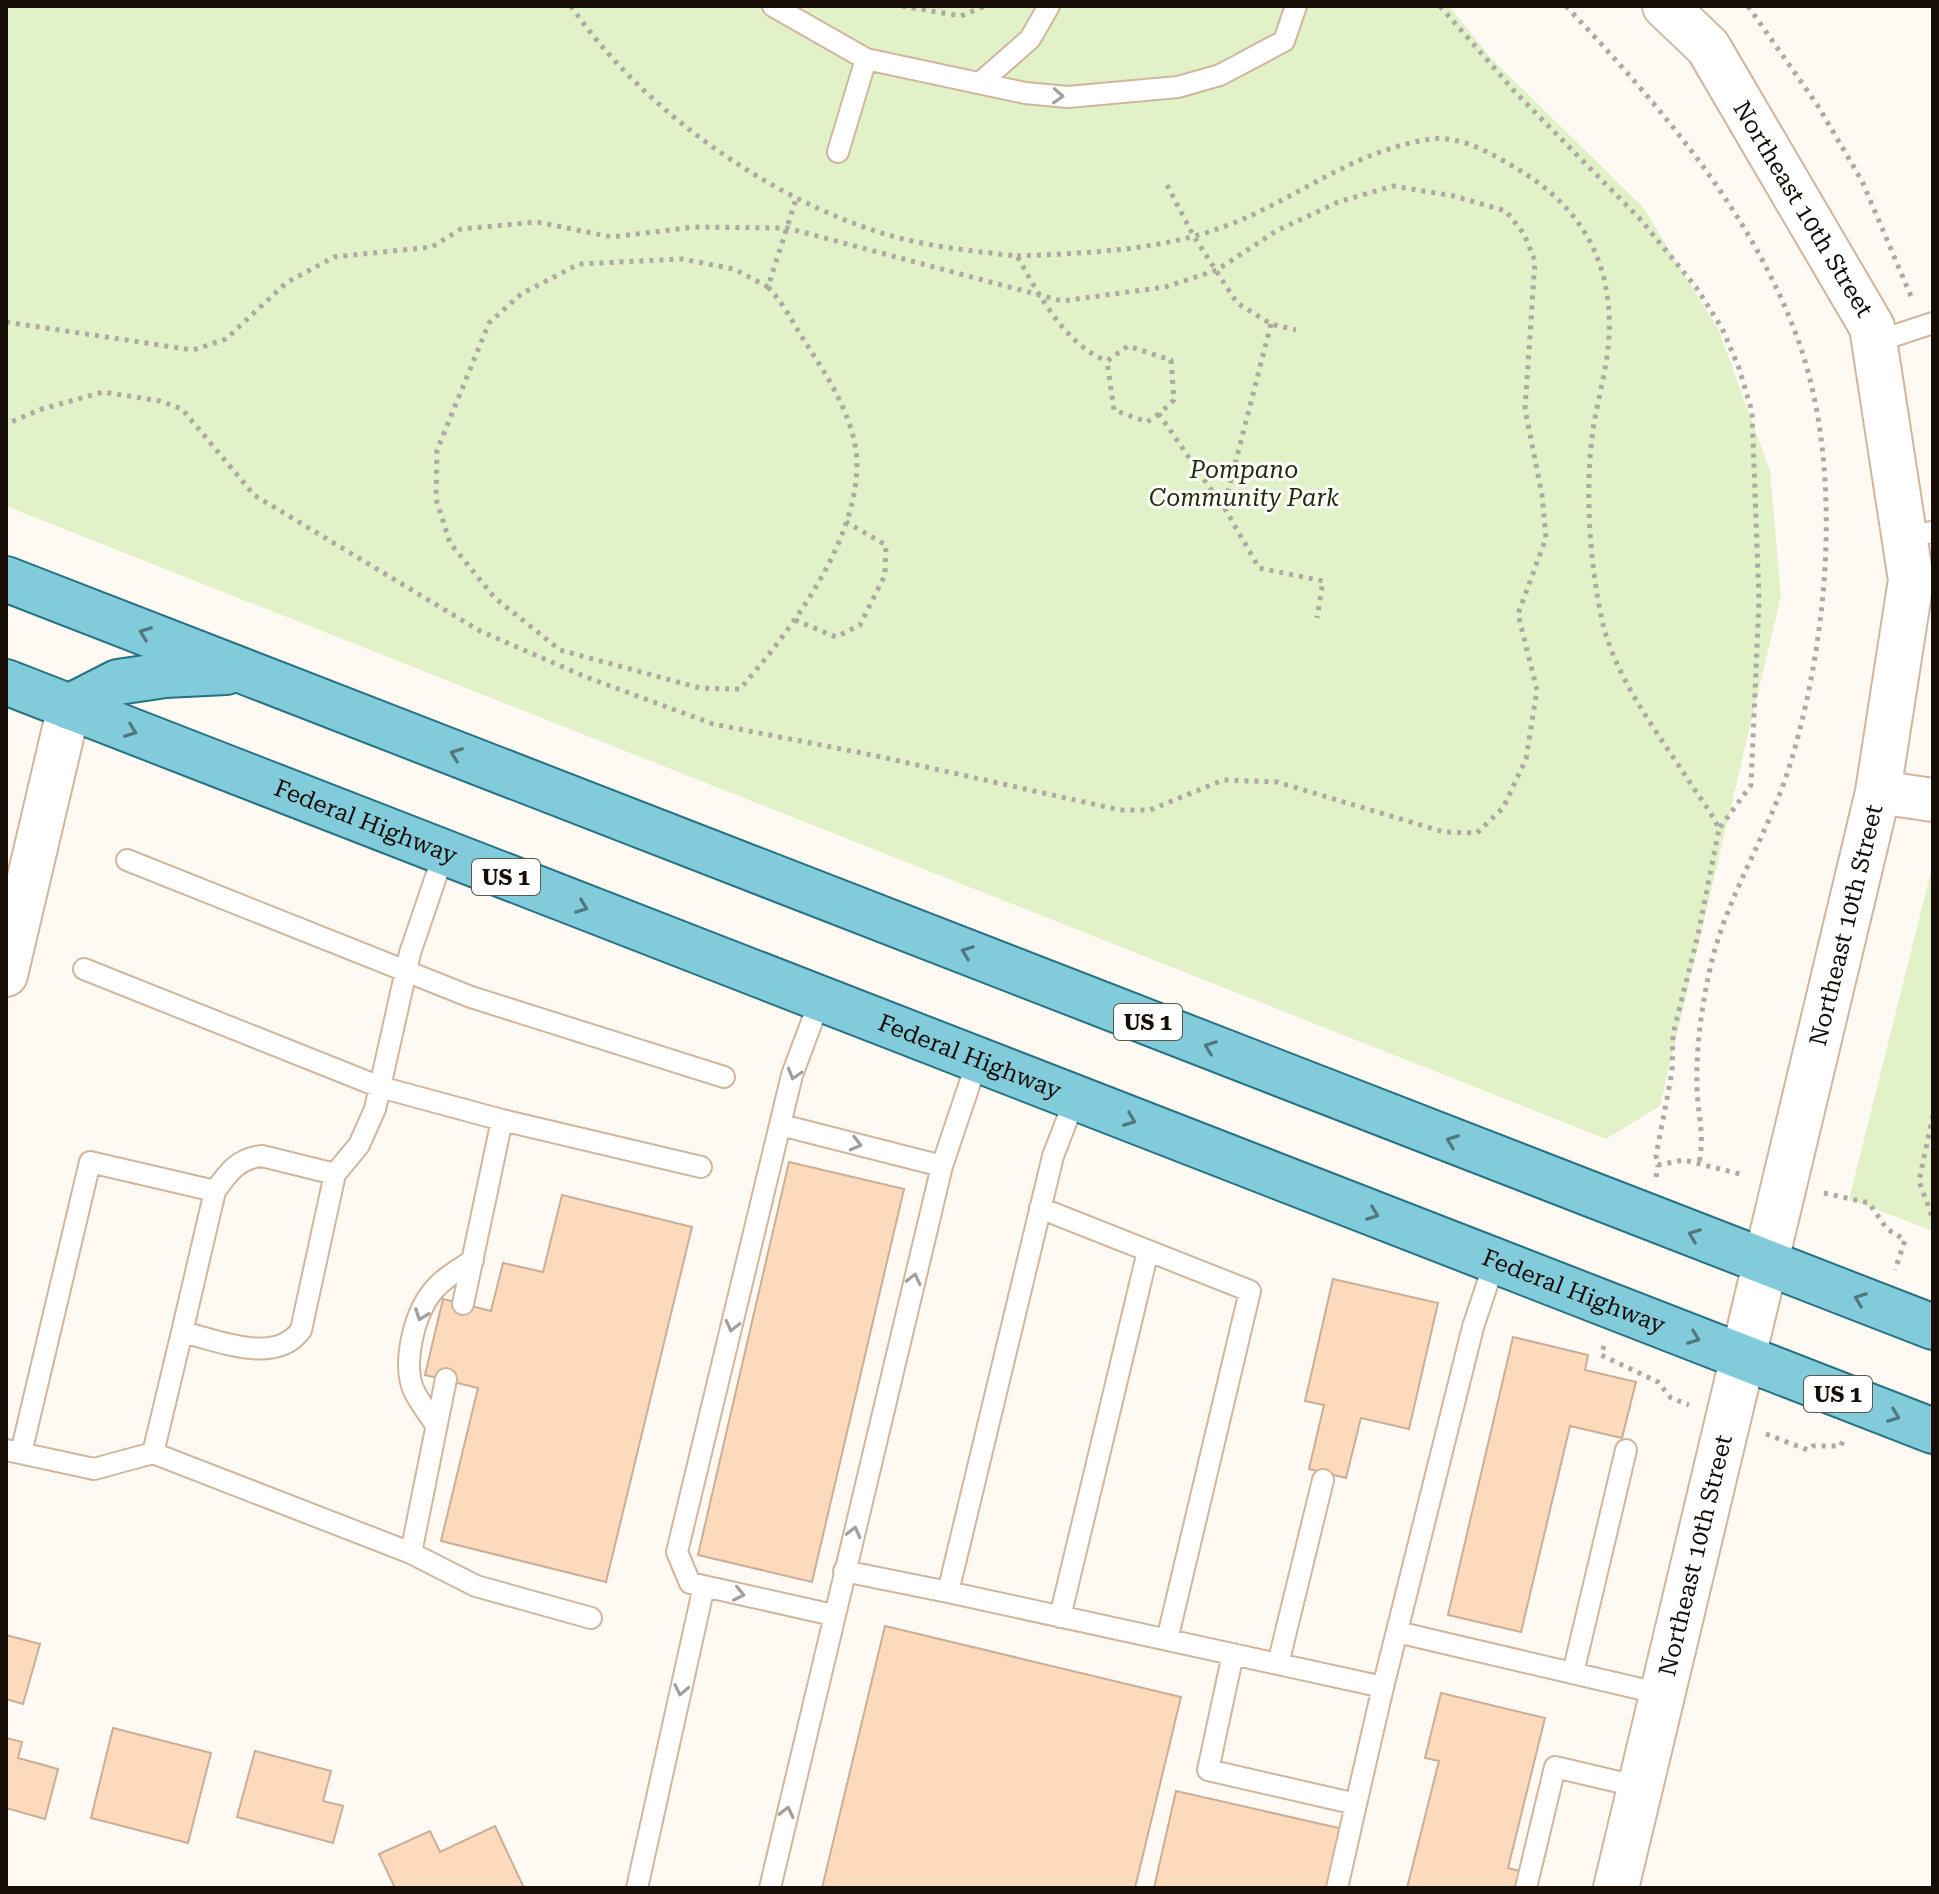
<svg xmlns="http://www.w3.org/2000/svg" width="1939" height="1894" viewBox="0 0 1939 1894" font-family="'Roboto Serif',serif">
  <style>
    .green { fill: #e1f2c8 }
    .building { fill: #fddabc; stroke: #caaf98; stroke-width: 2 }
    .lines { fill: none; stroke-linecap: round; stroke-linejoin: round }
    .service-casing { stroke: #d1b69e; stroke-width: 24 }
    .minor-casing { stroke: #d1b69e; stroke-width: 46 }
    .tertiary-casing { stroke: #d1b69e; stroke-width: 48 }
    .primary-casing { stroke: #257281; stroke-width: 48 }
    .path { stroke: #afa8a3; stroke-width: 5; stroke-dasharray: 4 6; stroke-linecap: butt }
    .service { stroke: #fff; stroke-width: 20 }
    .minor { stroke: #fff; stroke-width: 42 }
    .tertiary { stroke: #fff; stroke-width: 44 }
    .primary { stroke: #81cbdb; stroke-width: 44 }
    .oneway { stroke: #a29e9b }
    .oneway2 { stroke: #51767b }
    .labels { text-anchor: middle; stroke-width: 6; stroke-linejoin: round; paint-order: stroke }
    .shield { fill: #fff; stroke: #5c5651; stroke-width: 2 }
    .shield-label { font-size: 22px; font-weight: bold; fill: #160d06 }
    .street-label { font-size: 24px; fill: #160d06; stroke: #fff }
    .park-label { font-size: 24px; font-style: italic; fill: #232e09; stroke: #fff }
  </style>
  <rect width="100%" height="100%" fill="#fff9f4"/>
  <path class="green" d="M6,6H1449L1492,59L1643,207L1719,331L1770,471L1781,596L1660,1106L1606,1139L6,506Z
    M1933,863V1231L1849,1199Z"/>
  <path class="building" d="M789,1162L904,1189L812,1582L698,1555Z
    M562,1195L692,1227L606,1582L441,1541L478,1388L425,1375L443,1299L491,1311L503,1263L543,1272Z
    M1333,1279L1438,1303L1409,1429L1361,1418L1346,1478L1309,1469L1324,1405L1305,1401Z
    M1513,1337L1588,1355L1585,1370L1636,1382L1622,1438L1570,1426L1521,1632L1448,1615Z
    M885,1626L1181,1697L1135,1888H822Z
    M6,1635L40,1644L23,1704L6,1699Z
    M1441,1693L1545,1718L1508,1868L1524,1872L1520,1888H1407L1439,1761L1425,1758Z
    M113,1728L211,1753L188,1843L91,1818Z
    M6,1738L22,1742L18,1758L58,1769L45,1819L6,1808Z
    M255,1751L331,1771L323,1801L343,1806L333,1843L237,1817Z
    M1176,1791L1343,1829L1330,1888H1154Z
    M495,1826L524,1888H395L379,1854L430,1831L440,1852Z"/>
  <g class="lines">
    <g class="service-casing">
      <path id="service" d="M773,6L866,59L1025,93L1068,97L1178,87L1220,75L1284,41L1296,6
        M981,82L1030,39L1049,6
        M838,152L866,59
        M1875,342L1933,323
        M1904,536L1933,532
        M127,860L471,997L724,1077
        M84,969L380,1087L502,1120L701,1167
        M820,1000L792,1075L677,1552L690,1583L833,1615
        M1075,1099L1053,1156L948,1592L1383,1687L1473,1327L1495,1261
        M781,1125L942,1166
        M215,1191C228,1173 238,1158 262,1156L335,1174
        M1040,1208L1250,1291L1167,1640
        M463,1304L502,1120
        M446,1379L411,1553L476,1586L591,1618
        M436,1425C429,1415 421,1404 415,1393C401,1366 414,1314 433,1291C443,1278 460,1269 473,1260
        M6,1450L94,1469L153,1453L182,1332C218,1340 275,1366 301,1330L335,1174L359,1145L375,1109L410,953L444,853
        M21,1453L90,1162L215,1191L182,1332
        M153,1453L411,1553
        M844,1571L948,1592
        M1060,1617L1148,1251
        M1397,1632L1662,1694
        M1233,1654L1208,1770L1356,1804L1383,1687
        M1278,1664L1323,1480
        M1573,1673L1626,1450
        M637,1888L704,1586
        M770,1888L942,1166L977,1062
        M1337,1888L1356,1804
        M1526,1888L1555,1767L1640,1787"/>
    </g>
    <g class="minor-casing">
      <path id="minor" d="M1878,792L1933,800
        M6,975L69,707"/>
    </g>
    <g class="tertiary-casing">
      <g id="tertiary">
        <path id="s1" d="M1616,1888L1878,792L1911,580L1872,327L1708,47L1665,6"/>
      </g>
    </g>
    <g class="primary-casing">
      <g id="primary">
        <path d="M6,579L1933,1327"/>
        <path id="s2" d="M6,682L1933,1431"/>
        <path d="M69,707L118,682L165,675L226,672"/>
      </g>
    </g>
    <path class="path" d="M571,6C644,113 781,209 907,240C943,248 980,252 1017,256C1038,293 1065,345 1107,361
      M902,6L961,16L985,6
      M1440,6L1516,93L1640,219L1696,287L1722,328L1739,368L1752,412L1759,600L1751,785L1719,829
      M1566,6C1656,102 1746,204 1794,329C1844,456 1830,629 1792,758C1771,831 1726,895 1710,969C1701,1009 1696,1048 1697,1088C1698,1117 1705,1134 1699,1163
      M1748,6L1818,106L1862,181L1913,301
      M1167,185L1193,235L1237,303L1271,324L1296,330
      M1017,256C1085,253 1158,251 1223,227C1295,201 1350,151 1431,139C1462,135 1494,155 1519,170C1589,212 1618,275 1607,357C1603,384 1595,411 1592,438C1585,494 1590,565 1602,620C1615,678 1657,732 1689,781C1699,797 1711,811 1719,829L1698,935L1673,1034L1672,1072L1656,1156L1658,1165L1684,1160L1744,1175
      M768,287L734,269L682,259L579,264L521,294L489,323L437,450L436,499L450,543L495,598L560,650L700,688L740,689C790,631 856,545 857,465C857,424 830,380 809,348C795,327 785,305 768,287L797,196
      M6,322L193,350L226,339L286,283L334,257L432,247L461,229L537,222L612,237L694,227L787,228L1062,301L1165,287L1217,270L1276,231L1338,202L1393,186L1454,196L1506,211L1524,234L1535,261L1525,409L1542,495L1546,538L1518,614L1537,690L1526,759L1503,808L1477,833L1444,832L1277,782L1223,780L1150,810H1120L872,755L713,724L586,677L480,631L254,495L182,409L160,401L103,392L42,409L6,424
      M1271,324L1224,507L1259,568L1323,581L1317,618
      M1159,414L1147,422L1114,410L1107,361L1128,346L1171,360L1174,400L1159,414L1223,507
      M795,620L836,637L860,625L885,575L886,545L846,522
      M1933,1115L1919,1181L1933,1219
      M1656,1177L1658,1165
      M1824,1193L1869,1203L1887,1229L1905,1240L1895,1270
      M1604,1346L1601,1355L1658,1382L1671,1398L1689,1405
      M1766,1434L1808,1450L1813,1446H1841L1843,1440"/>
    <use href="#service" class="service"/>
    <use href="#minor" class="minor"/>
    <use href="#tertiary" class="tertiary"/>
    <use href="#primary" class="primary"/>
  </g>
  <defs><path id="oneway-chevron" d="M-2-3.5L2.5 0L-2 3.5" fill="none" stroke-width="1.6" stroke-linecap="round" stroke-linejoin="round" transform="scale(2)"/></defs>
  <g class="oneway">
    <use href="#oneway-chevron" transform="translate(1058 96) rotate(3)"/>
    <use href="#oneway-chevron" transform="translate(794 1074) rotate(107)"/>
    <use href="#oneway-chevron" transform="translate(856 1144) rotate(14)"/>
    <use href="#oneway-chevron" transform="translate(914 1279) rotate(-77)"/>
    <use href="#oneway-chevron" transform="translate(421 1315) rotate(110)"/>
    <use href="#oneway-chevron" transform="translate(732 1326) rotate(104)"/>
    <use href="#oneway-chevron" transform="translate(854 1532) rotate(-76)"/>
    <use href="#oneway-chevron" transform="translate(739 1594) rotate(12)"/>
    <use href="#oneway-chevron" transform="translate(681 1690) rotate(102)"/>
    <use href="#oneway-chevron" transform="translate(787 1812) rotate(-77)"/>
  </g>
  <g class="oneway2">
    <use href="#oneway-chevron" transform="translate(145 633) rotate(-159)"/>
    <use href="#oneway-chevron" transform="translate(131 731) rotate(21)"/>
    <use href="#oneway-chevron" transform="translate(456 754) rotate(-159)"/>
    <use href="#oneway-chevron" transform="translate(582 907) rotate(21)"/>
    <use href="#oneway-chevron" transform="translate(967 952) rotate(-159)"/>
    <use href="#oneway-chevron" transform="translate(1210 1047) rotate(-159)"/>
    <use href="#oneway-chevron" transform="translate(1130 1120) rotate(21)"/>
    <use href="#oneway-chevron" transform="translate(1452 1141) rotate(-159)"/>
    <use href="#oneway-chevron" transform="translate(1373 1214) rotate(21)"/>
    <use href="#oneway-chevron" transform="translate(1694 1235) rotate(-159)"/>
    <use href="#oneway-chevron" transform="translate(1860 1299) rotate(-159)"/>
    <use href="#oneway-chevron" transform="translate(1694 1338) rotate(21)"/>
    <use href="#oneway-chevron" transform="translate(1894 1416) rotate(21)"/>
  </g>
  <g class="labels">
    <g class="shield">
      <rect x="472" y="859" width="68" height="36" rx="6"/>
      <rect x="1114" y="1004" width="68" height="36" rx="6"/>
      <rect x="1804" y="1376" width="68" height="36" rx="6"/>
    </g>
    <g class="shield-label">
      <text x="506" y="885">US 1</text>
      <text x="1148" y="1030">US 1</text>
      <text x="1838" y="1402">US 1</text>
    </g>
    <g class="street-label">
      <text transform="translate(1803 209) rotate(59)" y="8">Northeast 10th Street</text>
      <text dy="8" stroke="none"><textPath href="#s2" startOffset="386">Federal Highway</textPath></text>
      <text dy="8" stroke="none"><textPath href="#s1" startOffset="990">Northeast 10th Street</textPath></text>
      <text dy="8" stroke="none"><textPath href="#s2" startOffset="1034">Federal Highway</textPath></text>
      <text dy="8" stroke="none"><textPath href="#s2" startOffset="1682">Federal Highway</textPath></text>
      <text dy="8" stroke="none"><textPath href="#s1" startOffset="342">Northeast 10th Street</textPath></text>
    </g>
    <g class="park-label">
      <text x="1244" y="478">Pompano<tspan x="1244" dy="28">Community Park</tspan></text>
    </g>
  </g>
  <rect width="1939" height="1894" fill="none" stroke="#160d06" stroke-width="16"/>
</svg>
